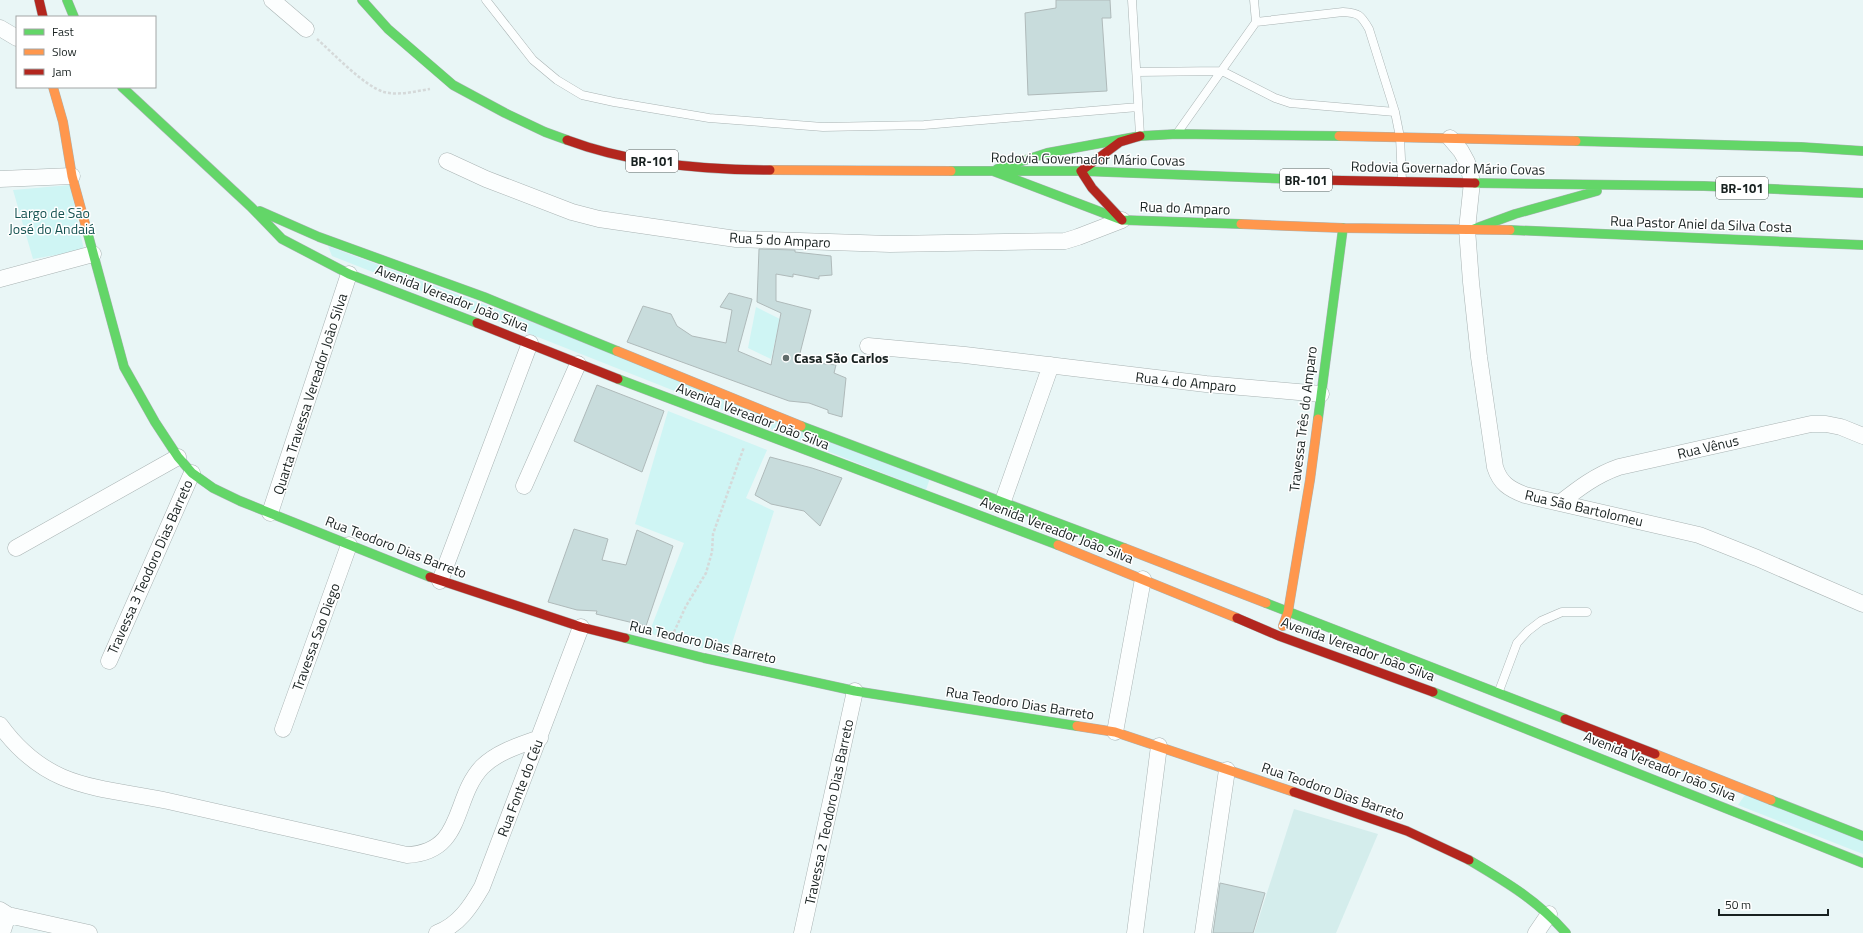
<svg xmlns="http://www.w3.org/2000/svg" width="1863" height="933" viewBox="0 0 1863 933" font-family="'Titillium Web',sans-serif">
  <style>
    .built { fill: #d4edec }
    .green { fill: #cff5f4 }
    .building { fill: #c8dcdc; stroke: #afbaba }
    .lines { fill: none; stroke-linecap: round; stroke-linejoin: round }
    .lane-casing { stroke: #a9b3b3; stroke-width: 9 }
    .street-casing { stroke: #a9b3b3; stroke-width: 17 }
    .fast-casing { stroke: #a9b3b3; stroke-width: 10 }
    .slow-casing { stroke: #a9b3b3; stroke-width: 10 }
    .jam-casing { stroke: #a9b3b3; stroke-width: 10 }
    .path { stroke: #d5d9d9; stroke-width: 2.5; stroke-dasharray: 3 2; stroke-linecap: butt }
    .lane { stroke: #fcfefe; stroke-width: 8 }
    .street { stroke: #fcfefe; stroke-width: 16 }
    .fast { stroke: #63d668; stroke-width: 9 }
    .slow { stroke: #ff974d; stroke-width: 9 }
    .jam { stroke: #b3261e; stroke-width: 9 }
    .poi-dot { fill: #616c6b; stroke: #fff; stroke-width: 1.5 }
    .labels { text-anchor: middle; stroke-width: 3; stroke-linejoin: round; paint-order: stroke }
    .shield { fill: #fff; stroke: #5d6463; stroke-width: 1 }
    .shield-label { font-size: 13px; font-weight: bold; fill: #182120 }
    .street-label { font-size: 14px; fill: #182120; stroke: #fff }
    .park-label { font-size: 14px; fill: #165453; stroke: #fff }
    .poi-label { font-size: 14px; font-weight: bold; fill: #182120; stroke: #fff; text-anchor: start }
  </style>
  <rect width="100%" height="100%" fill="#e9f6f6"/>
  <path class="built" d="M1294,809L1378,834L1336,933H1254Z"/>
  <path class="green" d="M70,185L84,250L33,259L13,190Z
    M328,246L932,472L926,490L332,256Z
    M756,307L780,319L771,359L748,348Z
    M668,411L767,450L746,498L774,511L728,656L649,633L684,543L635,524Z
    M1747,792L1863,837V854L1738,805Z"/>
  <path class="building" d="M1056,0H1110L1111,18H1102L1107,91L1028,95L1025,13L1056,8Z
    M759,249L795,250V252L831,256L832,275L819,276V279L793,274V277L776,274V301L811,310L798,361L836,365L834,373L846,378L842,417L828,413V410L809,403L789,401L764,392L627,342L643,306L671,314L677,326L692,336L726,343L732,310L720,307L729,293L752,299L738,351L771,365L781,313L757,302Z
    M597,385L664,411L642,472L574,441Z
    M770,457L812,468L842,478L820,526L804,511L771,504L755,495Z
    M574,529L608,539L602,560L626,565L637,530L673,546L646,626L596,614L597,611L577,610L548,602Z
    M1220,883L1265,893L1253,933H1213Z"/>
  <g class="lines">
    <g class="lane-casing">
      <path id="lane" d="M486,0L533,60L557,80L582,95L614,102L709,118L823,127L924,125L1138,107
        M1132,0L1140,135
        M1256,22L1343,12C1359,13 1361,15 1369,29L1395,112L1400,137L1402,181
        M1137,72L1222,71L1275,98L1290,103L1395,112
        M1178,132L1256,22L1254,0
        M1499,691L1517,643L1528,631L1541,621L1562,612H1587"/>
    </g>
    <g class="street-casing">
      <path id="street" d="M272,0L306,29
        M0,28L17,38
        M1450,138L1461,151L1467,162L1472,182L1467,229L1471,282L1479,357L1495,467C1500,483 1509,489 1525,495L1699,535L1757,558L1863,604
        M447,161L486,179L572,212L599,219L736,239L890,244L1065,241L1078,237L1122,220
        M0,179L72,176
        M0,279L93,254
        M868,346L965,355L1206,384L1321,394
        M524,486L578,364
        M1003,501L1051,365
        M1560,503C1579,488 1596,475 1619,467L1811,424H1826L1841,427L1863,436
        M270,513L349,274
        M16,548L178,457
        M440,581L530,343
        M109,661L192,473
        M0,725C16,747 37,766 62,777C95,791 133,793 168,801C248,819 327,837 407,855C465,852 452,799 482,767C497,752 520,745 540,738
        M283,729L349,545
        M1115,732L1143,579
        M0,910L8,915L89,933
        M2,933L8,915
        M437,933C459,925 471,906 482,887L581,627
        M802,933L855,691
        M1135,933L1159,746
        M1203,933L1227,770
        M1536,933L1549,914"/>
    </g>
    <g class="fast-casing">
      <path id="fast" d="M67,0L74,17
        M362,0L388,29L453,85L505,113L545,132L567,140
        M122,87L251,207L282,239L349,274L477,323
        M1576,141L1801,147L1863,151
        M997,169L1047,153L1140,136L1177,134L1339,136
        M951,171H1081L1316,180
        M993,171L1122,220L1241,224
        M1475,183L1704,186L1863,193
        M260,211L319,237L484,297L617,351
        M86,227L124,367L155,422L178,457L192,473L213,488L240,501L430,577
        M1474,229L1515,214L1597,191
        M1510,230L1863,245
        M618,379L1058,545
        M1318,419L1343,228
        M801,426L1124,548
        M1266,603L1565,719
        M625,638L704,658L855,691L1077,726
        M1433,692L1863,863
        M1771,800L1863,836
        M1469,860C1506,882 1537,900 1566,933"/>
    </g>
    <g class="slow-casing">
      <path id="slow" d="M53,87L63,122L72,176L86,227
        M1339,136L1576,141
        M770,170L951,171
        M1241,224L1343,228L1510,230
        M617,351L801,426
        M1058,545L1237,618
        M1124,548L1266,603
        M1283,626L1288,612L1310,480L1318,419
        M1077,726L1115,732L1294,792
        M1655,754L1771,800"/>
    </g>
    <g class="jam-casing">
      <path id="jam" d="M39,0L43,17
        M567,140C631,164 702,170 770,170
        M1316,180L1475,183
        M1122,220L1092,188L1081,171L1120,142L1140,136
        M477,323L618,379
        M430,577L581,627L625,638
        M1237,618L1279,636L1433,692
        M1565,719L1655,754
        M1294,792L1407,831L1469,860"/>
    </g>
    <path class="path" d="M317,39C334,54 364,86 384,92C399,96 416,91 430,89
      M674,632L686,606L706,573L712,552L713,534L744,447"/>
    <use href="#lane" class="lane"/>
    <use href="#street" class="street"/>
    <use href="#fast" class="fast"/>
    <use href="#slow" class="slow"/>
    <use href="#jam" class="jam"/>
  </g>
  <circle class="poi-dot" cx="786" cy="358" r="4"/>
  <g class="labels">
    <g class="shield">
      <rect x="626" y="150" width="52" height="22" rx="3"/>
      <rect x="1280" y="169" width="52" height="22" rx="3"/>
      <rect x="1716" y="177" width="52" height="22" rx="3"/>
    </g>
    <g class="shield-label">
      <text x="652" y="166">BR-101</text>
      <text x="1306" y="185">BR-101</text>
      <text x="1742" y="193">BR-101</text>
    </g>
    <g class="street-label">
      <text transform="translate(1088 159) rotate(1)" y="5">Rodovia Governador Mário Covas</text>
      <text transform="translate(1448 168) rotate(1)" y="5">Rodovia Governador Mário Covas</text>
      <text transform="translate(1185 208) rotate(2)" y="5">Rua do Amparo</text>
      <text transform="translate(1701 224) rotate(2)" y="5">Rua Pastor Aniel da Silva Costa</text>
      <text transform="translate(780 240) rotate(3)" y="5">Rua 5 do Amparo</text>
      <text transform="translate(452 298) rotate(21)" y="5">Avenida Vereador João Silva</text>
      <text transform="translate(1186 382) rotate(6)" y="5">Rua 4 do Amparo</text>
      <text transform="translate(310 394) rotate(-72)" y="5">Quarta Travessa Vereador João Silva</text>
      <text transform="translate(753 416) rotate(21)" y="5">Avenida Vereador João Silva</text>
      <text transform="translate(1303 419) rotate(-83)" y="5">Travessa Três do Amparo</text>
      <text transform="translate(1708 447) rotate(-13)" y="5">Rua Vênus</text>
      <text transform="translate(1584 508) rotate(13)" y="5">Rua São Bartolomeu</text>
      <text transform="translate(1057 530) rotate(21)" y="5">Avenida Vereador João Silva</text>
      <text transform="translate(396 547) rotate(21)" y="5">Rua Teodoro Dias Barreto</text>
      <text transform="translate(150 567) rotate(-66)" y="5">Travessa 3 Teodoro Dias Barreto</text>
      <text transform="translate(316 637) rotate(-70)" y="5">Travessa Sao Diego</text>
      <text transform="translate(703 642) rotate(13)" y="5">Rua Teodoro Dias Barreto</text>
      <text transform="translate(1358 649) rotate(20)" y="5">Avenida Vereador João Silva</text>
      <text transform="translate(1020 703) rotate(9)" y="5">Rua Teodoro Dias Barreto</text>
      <text transform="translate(1660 766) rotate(22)" y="5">Avenida Vereador João Silva</text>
      <text transform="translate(520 788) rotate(-69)" y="5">Rua Fonte do Céu</text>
      <text transform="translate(1333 791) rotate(19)" y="5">Rua Teodoro Dias Barreto</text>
      <text transform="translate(829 812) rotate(-78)" y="5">Travessa 2 Teodoro Dias Barreto</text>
    </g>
    <g class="park-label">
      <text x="52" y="218">Largo de São<tspan x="52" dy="16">José do Andaiá</tspan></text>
    </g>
    <g class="poi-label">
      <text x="794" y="363">Casa São Carlos</text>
    </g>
  </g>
  <rect x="16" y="16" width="140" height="72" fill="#ffffff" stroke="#a3a6a6"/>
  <rect x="24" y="29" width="20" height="6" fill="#63d668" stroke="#a3a6a6"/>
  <text x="52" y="36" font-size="12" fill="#182120">Fast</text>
  <rect x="24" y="49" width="20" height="6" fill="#ff974d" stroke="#a3a6a6"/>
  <text x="52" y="56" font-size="12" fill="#182120">Slow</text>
  <rect x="24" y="69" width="20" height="6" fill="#b3261e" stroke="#a3a6a6"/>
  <text x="52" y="76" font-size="12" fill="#182120">Jam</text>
  <path d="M1719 909v6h109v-6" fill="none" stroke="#182120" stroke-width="2"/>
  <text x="1725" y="909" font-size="12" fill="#182120" stroke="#ffffff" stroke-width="3" paint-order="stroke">50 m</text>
</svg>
